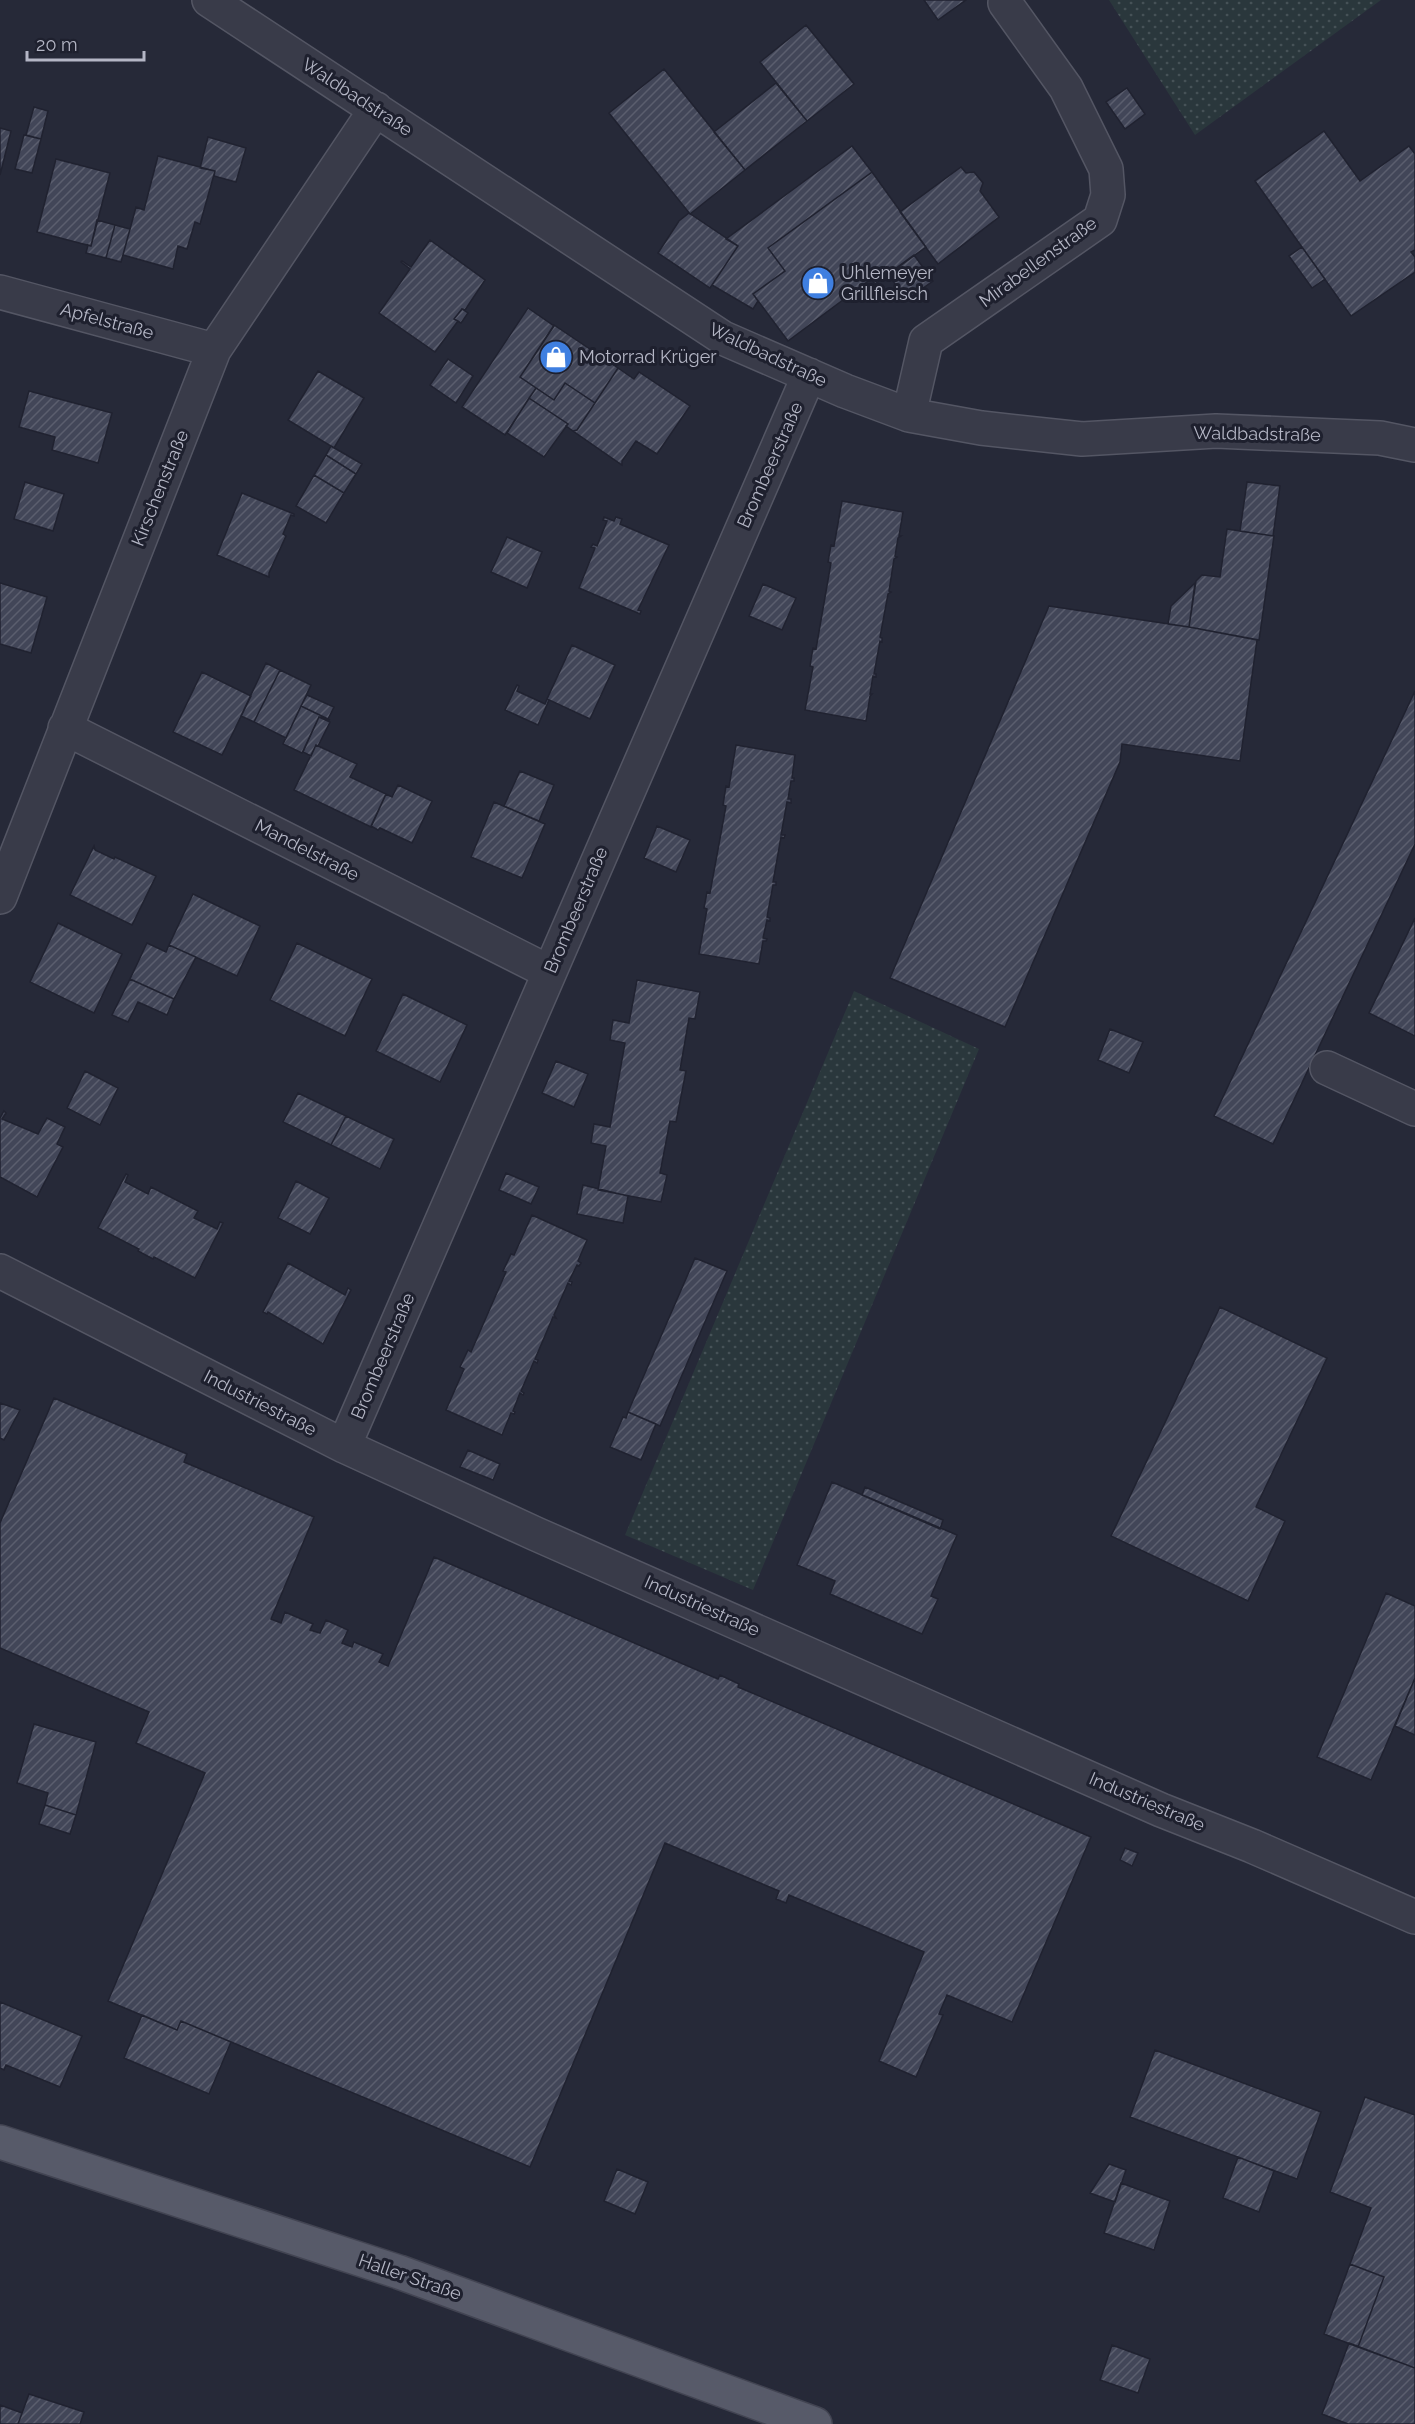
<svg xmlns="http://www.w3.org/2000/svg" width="1415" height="2424" viewBox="0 0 1415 2424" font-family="Raleway,sans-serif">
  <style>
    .green { fill: url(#green-dots) }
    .building { fill: url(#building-hatch); stroke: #202230; stroke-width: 1.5 }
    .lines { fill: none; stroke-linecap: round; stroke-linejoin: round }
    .minor-casing { stroke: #545664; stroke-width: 36 }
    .major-casing { stroke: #424452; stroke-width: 36 }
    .minor { stroke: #393b49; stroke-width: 33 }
    .major { stroke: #575a69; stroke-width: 33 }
    .labels { text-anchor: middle; stroke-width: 6; stroke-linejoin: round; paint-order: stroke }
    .street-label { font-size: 18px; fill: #b4b6c5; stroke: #1e202e }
    .poi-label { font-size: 18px; fill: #b4b6c5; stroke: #1e202e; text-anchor: start }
  </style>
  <defs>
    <pattern id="green-dots" width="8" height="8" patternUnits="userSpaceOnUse" patternTransform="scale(1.5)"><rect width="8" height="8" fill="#2a373c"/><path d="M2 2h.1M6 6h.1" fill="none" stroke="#465257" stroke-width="1.8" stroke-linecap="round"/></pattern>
    <pattern id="building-hatch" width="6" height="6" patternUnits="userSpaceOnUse" patternTransform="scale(1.5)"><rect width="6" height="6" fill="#424658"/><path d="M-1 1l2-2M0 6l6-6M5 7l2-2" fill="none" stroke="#5b5e6e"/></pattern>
  </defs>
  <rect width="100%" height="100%" fill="#262938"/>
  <path class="green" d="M1109,0H1381L1195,135Z
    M854,991L979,1049L753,1590L625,1535Z"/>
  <path class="building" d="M924,0H966L938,20Z
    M806,25L854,84L807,121L760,62Z
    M664,69L745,170L690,214L609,113Z
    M776,83L807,121L745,170L714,132Z
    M1127,88L1145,114L1125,129L1106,102Z
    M34,107L48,111L41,139L26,135Z
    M0,128L11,131L0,175Z
    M1324,131L1360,181L1409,146L1415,154V250L1411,252L1415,257V272L1351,316L1255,181Z
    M24,135L41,139L32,173L15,169Z
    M208,137L246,148L236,182L214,176L215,171L200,168Z
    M852,146L872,172L768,248L785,271L753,294L758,301L753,309L712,285L738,246L726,239Z
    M158,156L215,171L200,224L195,222L187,249L178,246L173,269L123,255L136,207L144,210Z
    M56,159L110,173L91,246L37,232Z
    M961,167L966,173L974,172L983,183L980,191L999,217L938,264L900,212Z
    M872,172L926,247L875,284L871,279L788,341L753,294L785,271L768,248Z
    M689,213L738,246L710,288L658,253L679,221Z
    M97,220L115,225L106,258L86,253L88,245L91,246Z
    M115,225L130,229L121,262L106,258Z
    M430,240L485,280L465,310L462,309L454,319L458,321L435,352L379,313L410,269L401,262L402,261L411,267Z
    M1302,247L1325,279L1312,288L1289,256Z
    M914,255L933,281L906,300L888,274Z
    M528,308L554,326L520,377L536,388L505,435L462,407Z
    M462,309L468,313L461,323L454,319Z
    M554,325L618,368L595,403L565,383L554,400L520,377Z
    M448,359L473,376L456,403L430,385Z
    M618,368L634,379L639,372L690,406L657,454L636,441L622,461V465L573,431L577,430Z
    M318,371L364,398L334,448L288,420Z
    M565,383L595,403L577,430L573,431L566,426L568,424L529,398L536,388L554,400Z
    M29,391L112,413L98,463L52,450L55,437L19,427Z
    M529,398L568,424L544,457L507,433Z
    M331,446L362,464L356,474L326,455Z
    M326,455L356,474L344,493L314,475Z
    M314,475L344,493L326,523L296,506Z
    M25,482L64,494L53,531L14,519Z
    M1247,482L1280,486L1273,536L1240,531Z
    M242,493L294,514V516L291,515L283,534L286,536L269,573V577L217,555Z
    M842,501L903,512L899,536H901L898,538L895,556L897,557L894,559L889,591L891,592L888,594L880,637L882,638V642L880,641L874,674H876V677L873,676L870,694H872L870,696L866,721L805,710L813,667L810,666L813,648L816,649L831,563L828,562L831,545L834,546Z
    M604,517L614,521L616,517L622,519L620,524L669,545L638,610L641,611L640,614L579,588L595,548L591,547L593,544L597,546L607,521L603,520Z
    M1227,529L1274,536L1259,640L1189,627L1196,581L1202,575L1220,577Z
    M507,537L542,552L527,588L491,572Z
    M0,583L47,597L31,653L0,644Z
    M1195,583L1189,627L1168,624L1171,606Z
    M763,584L796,598L782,630L749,616Z
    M1049,606L1189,627L1257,640L1240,761L1122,744L1120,762L1005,1027L890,978Z
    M572,645L615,665L590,719L547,699Z
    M266,663L280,670L254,722L241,716Z
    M280,670L311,685L286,738L254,722Z
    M202,672L251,696L222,755L173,732Z
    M517,685L519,686L517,691L545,704L547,699L549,700L538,725L505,710Z
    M1415,691V844L1273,1144L1214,1116Z
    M307,695L334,707L328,719L301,706Z
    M301,706L330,720L319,717L302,753L283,744Z
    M319,717L330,722L318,746L316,745L311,756L303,752Z
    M316,745L357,764L350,777L386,794L371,827L294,790Z
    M736,745L795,755L792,778H794V781H791L788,799H791V803L787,802L781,835H785L784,838L781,837L773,882H776V885H773L767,917L770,918V921L767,920L763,938L767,939L766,941H763L759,964L699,954L707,909L704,908L707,892L710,893L726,806L723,805L726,786L729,787Z
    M520,771L554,785L539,821L504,806Z
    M398,785L432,801L412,843L380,828L378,830L371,826L386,794L392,797Z
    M494,802L545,824L522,878L471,857Z
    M657,826L690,840L676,872L644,858Z
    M94,846L95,850L114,859L115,857L156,876L132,925L70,895Z
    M193,894L260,926L237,976L169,945Z
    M1415,918V1036L1369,1013Z
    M58,923L122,954L94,1013L30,982Z
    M147,943L166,952L169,945L196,957L174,999L130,979Z
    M297,943L372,979L345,1036L270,1000Z
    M130,979L174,999L167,1015L138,1002L128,1022L112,1015Z
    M637,980L700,992L695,1019L689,1018L680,1070L686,1071L676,1122L670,1121L660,1173L667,1175L661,1202L598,1190L606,1146L591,1143L594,1124L610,1127L625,1043L610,1040L613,1020L629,1023Z
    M403,994L467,1025L440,1082L376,1051Z
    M1110,1029L1143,1042L1129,1073L1098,1060Z
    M556,1061L588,1074L574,1107L542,1093Z
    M85,1071L118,1088L100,1125L67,1108Z
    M298,1093L346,1116L331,1145L283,1122Z
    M4,1111L6,1113L2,1119L38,1134L47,1118L65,1127L57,1144L63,1147L37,1197L0,1177V1118Z
    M346,1116L394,1139L380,1169L331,1145Z
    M506,1173L539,1187L531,1204L499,1190Z
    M126,1174L128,1175L125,1182L148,1194L151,1187L198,1211L194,1218L217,1229L220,1222L223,1223L195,1278L154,1257L153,1259L138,1251L139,1249L98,1228Z
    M296,1181L329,1198L310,1234L278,1218Z
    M583,1185L628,1196L623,1223L577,1214Z
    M532,1215L587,1240L578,1261L581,1263L579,1266L577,1265L569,1281L572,1282L571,1285L568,1283L554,1315L556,1318L553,1317L535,1359L538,1360L537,1363L534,1361L521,1391L524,1393L523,1395L520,1393L513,1411L515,1412L514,1414L511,1413L502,1435L446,1410L464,1369L460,1367L468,1350L471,1352L506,1272L503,1271L511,1254L514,1255Z
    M695,1258L727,1271L660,1426L628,1412Z
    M288,1263L345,1295L348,1288L351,1290L323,1344L268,1312L267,1314L263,1312Z
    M1220,1307L1327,1358L1256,1507L1285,1521L1248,1601L1111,1536Z
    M54,1398L187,1454L184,1462L314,1517L271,1619L281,1623L285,1612L313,1624L310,1630L320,1633L326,1620L348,1630L342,1643L352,1647L354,1642L383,1654L379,1662L388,1666L434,1557L718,1679L720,1675L739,1684L738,1687L1091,1837L1012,2022L947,1995L939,2014L943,2015L916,2077L879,2061L924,1952L789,1895L786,1903L776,1899L779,1891L665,1843L530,2167L181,2021L177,2030L108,2001L205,1773L136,1743L149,1712L0,1648V1523Z
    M0,1403L20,1410L4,1440L0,1438Z
    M628,1412L656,1424L641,1460L610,1447L623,1417L626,1418Z
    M468,1450L500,1464L493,1480L460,1467Z
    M832,1482L957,1535L931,1596L938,1599L922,1634L830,1594L835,1581L797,1565Z
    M865,1487L943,1520L940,1529L862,1495Z
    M1386,1593L1415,1606V1678L1371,1780L1317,1757Z
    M1415,1678V1735L1395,1726Z
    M34,1724L96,1742L76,1815L45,1805L48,1793L17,1783Z
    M45,1805L76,1815L70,1834L39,1824Z
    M1125,1848L1138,1853L1132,1866L1120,1860Z
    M0,2002L82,2036L60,2087L6,2065L4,2070L0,2068Z
    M142,2015L177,2030L181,2021L231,2042L209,2094L124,2058Z
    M1155,2050L1321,2112L1297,2179L1130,2117Z
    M1365,2097L1415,2115V2368L1358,2347L1384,2277L1350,2264L1371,2208L1330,2192Z
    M1238,2157L1274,2171L1259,2212L1223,2198Z
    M1109,2164L1126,2170L1115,2202L1090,2193Z
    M617,2169L648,2182L635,2214L604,2201Z
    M1121,2183L1170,2201L1154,2250L1104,2233Z
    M1350,2264L1384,2277L1358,2347L1324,2334Z
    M1349,2343L1415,2368V2424H1348L1322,2414Z
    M1112,2345L1150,2359L1138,2393L1100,2380Z
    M29,2394L84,2412L80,2424H18Z
    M0,2405L22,2413L18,2424H0Z"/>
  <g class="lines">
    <g class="minor-casing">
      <path id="minor" d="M209,0L723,338L845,391L909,415L981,428L1082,439L1216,431L1380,438L1415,445
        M0,292L214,350
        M909,415L926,341L1100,220L1108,195L1106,169L1066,88L1005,3
        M65,728L549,972
        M0,897L214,350L376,109
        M1327,1068L1415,1109
        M0,1271L344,1446L536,1534L1161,1810L1252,1846L1415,1917
        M344,1446L809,375"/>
    </g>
    <g class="major-casing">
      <path id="major" d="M0,2142L399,2272L815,2424"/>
    </g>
    <use href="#minor" class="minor"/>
    <use href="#major" class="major"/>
  </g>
  <defs>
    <g id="shop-disc" transform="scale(1.725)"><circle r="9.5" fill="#3f7fe0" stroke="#1e202e"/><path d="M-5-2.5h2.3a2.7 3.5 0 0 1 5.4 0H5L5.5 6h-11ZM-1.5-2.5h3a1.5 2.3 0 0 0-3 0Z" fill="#fff"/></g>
  </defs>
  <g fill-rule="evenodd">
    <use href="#shop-disc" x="818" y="283"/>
    <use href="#shop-disc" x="556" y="357"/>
  </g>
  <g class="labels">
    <g class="street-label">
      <text transform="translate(357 97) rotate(33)" y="6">Waldbadstraße</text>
      <text transform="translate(1038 262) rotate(-36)" y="6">Mirabellenstraße</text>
      <text transform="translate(107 321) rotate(15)" y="6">Apfelstraße</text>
      <text transform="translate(768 355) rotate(25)" y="6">Waldbadstraße</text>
      <text transform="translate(1257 434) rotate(1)" y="6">Waldbadstraße</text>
      <text transform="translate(770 465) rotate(-66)" y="6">Brombeerstraße</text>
      <text transform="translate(160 488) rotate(-68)" y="6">Kirschenstraße</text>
      <text transform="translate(307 850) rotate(27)" y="6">Mandelstraße</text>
      <text transform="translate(576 910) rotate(-67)" y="6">Brombeerstraße</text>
      <text transform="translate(383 1356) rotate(-67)" y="6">Brombeerstraße</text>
      <text transform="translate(260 1403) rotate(27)" y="6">Industriestraße</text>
      <text transform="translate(702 1606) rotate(24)" y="6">Industriestraße</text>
      <text transform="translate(1147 1802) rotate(23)" y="6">Industriestraße</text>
      <text transform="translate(410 2277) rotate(19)" y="6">Haller Straße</text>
    </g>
    <g class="poi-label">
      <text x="841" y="279">Uhlemeyer<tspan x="841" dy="21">Grillfleisch</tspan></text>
      <text x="579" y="363">Motorrad Krüger</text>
    </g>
  </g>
  <path d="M27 51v9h117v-9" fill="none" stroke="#b4b6c5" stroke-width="3"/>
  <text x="36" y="51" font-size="18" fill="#b4b6c5" stroke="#1e202e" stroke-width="4.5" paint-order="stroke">20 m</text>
</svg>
